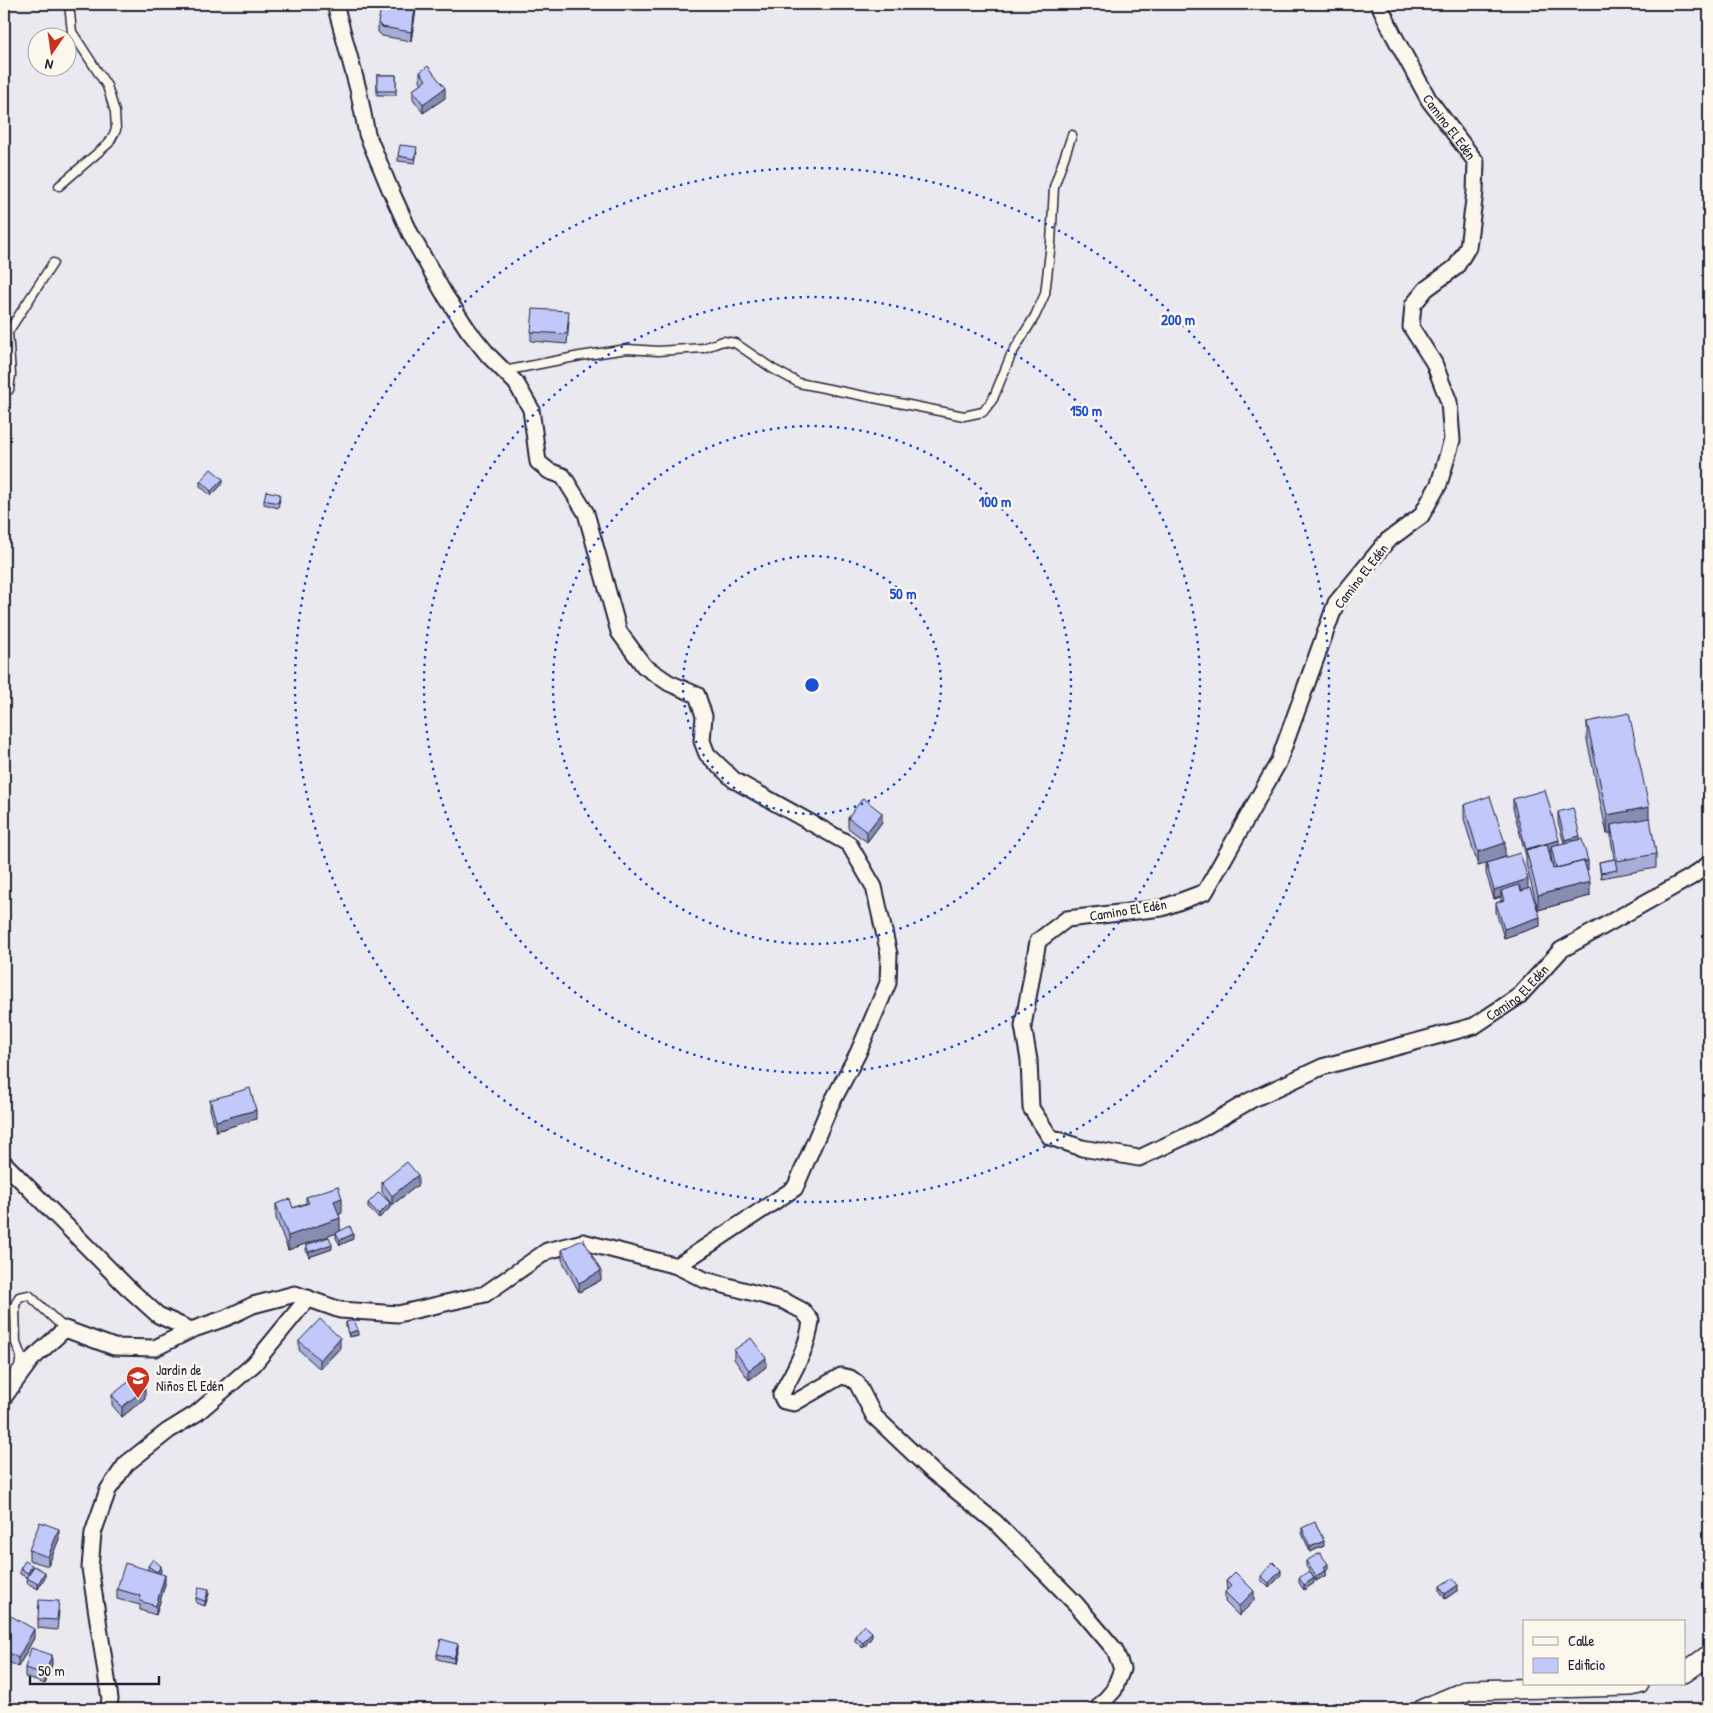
<svg xmlns="http://www.w3.org/2000/svg" width="1713" height="1713" viewBox="0 0 1713 1713" font-family="'Patrick Hand',sans-serif">
  <style>
    .lines { fill: none; stroke-linecap: round; stroke-linejoin: round }
    .service-casing { stroke: #22223b; stroke-width: 11 }
    .minor-casing { stroke: #22223b; stroke-width: 19 }
    .tertiary-casing { stroke: #22223b; stroke-width: 22 }
    .service { stroke: #fbf7ec; stroke-width: 8 }
    .minor { stroke: #fbf7ec; stroke-width: 15 }
    .tertiary { stroke: #fbf7ec; stroke-width: 19 }
    .wall { fill: #a6add8; stroke: #22223b; fill-rule: evenodd }
    .shaded-wall { fill: #878db0; stroke: #22223b }
    .building { fill: #c1c9fb; stroke: #22223b }
    .ring { fill: none; stroke: #1d4ed8; stroke-width: 2.5; stroke-dasharray: 2.5 5 }
    .labels { text-anchor: middle; stroke-width: 5; stroke-linejoin: round; paint-order: stroke }
    .street-label { font-size: 14px; fill: #22223b; stroke: #fbf7ec }
    .poi-label { font-size: 14px; fill: #22223b; stroke: #fbf7ec; text-anchor: start }
    .centre { fill: #1d4ed8; stroke: #fbf7ec; stroke-width: 2.5 }
    .ring-label { font-size: 15px; text-anchor: middle; font-weight: bold; fill: #1d4ed8; stroke: #fbf7ec; stroke-width: 5; stroke-linejoin: round; paint-order: stroke }
  </style>
  <rect width="100%" height="100%" fill="#eae9f0"/>
  <filter id="ink" filterUnits="userSpaceOnUse"><feTurbulence type="fractalNoise" baseFrequency=".02" numOctaves="2"/><feDisplacementMap in="SourceGraphic" scale="10" xChannelSelector="R" yChannelSelector="G"/><feConvolveMatrix kernelMatrix="1 2 1 2 8 2 1 2 1" color-interpolation-filters="sRGB"/></filter>
  <g filter="url(#ink)">
    <g class="lines">
      <g class="service-casing">
        <path id="service" d="M59,186L109,143L116,130L115,112L107,86L72,32L69,4
          M504,371L580,356L627,349L658,351L703,348L723,341L735,343L773,369L799,383L964,416L983,412L993,399L1011,355L1035,316L1045,294L1051,243L1054,187L1072,135
          M4,392L9,390L11,375L8,332L53,263
          M4,1384L19,1367L21,1356L16,1343L15,1305L19,1297L29,1295L65,1329"/>
      </g>
      <g class="minor-casing">
        <g id="minor">
          <path id="s1" d="M1379,4L1393,34L1429,100L1476,162L1475,192L1468,247L1456,267L1426,289L1413,305L1411,327L1434,363L1449,402L1452,440L1439,484L1421,516L1387,541L1336,603L1278,763L1205,892L1162,908L1067,919L1038,941L1023,1026L1029,1060L1031,1108L1050,1137L1082,1148L1139,1158L1201,1129L1251,1100L1322,1067L1474,1026L1519,996L1561,950L1691,877L1709,864"/>
          <path d="M4,1163L126,1286L158,1315L191,1330L226,1318L253,1305L295,1294L340,1310L398,1314L485,1294L547,1251L583,1242L677,1266L795,1188L830,1106L858,1053L888,983L889,954L874,887L849,844L734,780L707,754L702,741L704,716L697,695L669,683L644,666L619,632L586,513L563,476L549,471L538,462L531,409L516,383L489,356L468,330L443,292L411,235L390,189L367,134L358,89L335,4"/>
          <path d="M677,1266L705,1280L784,1301L803,1311L811,1321C808,1348 793,1372 781,1395L784,1401L794,1403L841,1376L850,1378L857,1383L874,1416L933,1472L995,1522L1076,1604L1115,1650L1122,1669L1114,1690L1097,1709"/>
          <path d="M4,1397L31,1360L65,1329L114,1347L155,1348L191,1330"/>
          <path d="M108,1709L110,1699L90,1568L93,1533L108,1490L126,1464L168,1431L197,1413L254,1364L308,1298"/>
        </g>
      </g>
      <g class="tertiary-casing">
        <path id="tertiary" d="M1684,1673L1709,1655
          M1423,1709L1468,1690L1631,1686L1639,1684"/>
      </g>
      <use href="#service" class="service"/>
      <use href="#minor" class="minor"/>
      <use href="#tertiary" class="tertiary"/>
    </g>
    <path class="wall" d="M416,4V10L411,41L382,36L378,32V23L391,10Z
      M420,72L445,98L423,113L413,99V90L422,83L420,81Z
      M377,75H396V95H377Z
      M417,152L415,163L398,161V156Z
      M569,321L567,344L531,341V332Z
      M200,481L223,483L211,496L200,486Z
      M280,499L278,508L264,504V500Z
      M1587,722L1649,818L1656,854V868L1601,878L1599,862L1614,859L1611,839V833L1607,834L1587,740Z
      M1513,799L1559,845L1564,843L1558,822V812L1580,840L1588,870H1586L1590,896L1538,910L1526,864V856L1513,808ZM1551,851V856L1553,869L1549,852Z
      M1464,805L1505,857L1528,889L1521,891L1540,926L1504,938L1496,912V903L1501,901V897L1494,899L1486,873V864L1478,866L1464,819Z
      M848,818L882,822L867,842L848,828Z
      M210,1100L256,1119L216,1131L210,1109Z
      M382,1182L418,1185L392,1205L382,1192Z
      M306,1197L342,1213L339,1214L340,1231L353,1239L340,1245L336,1238V1233L288,1250L276,1218V1204L293,1208L306,1203Z
      M368,1203L390,1208L379,1218L368,1208Z
      M306,1245L332,1249L309,1257L306,1250Z
      M562,1250L601,1280L579,1292L562,1260Z
      M346,1322L358,1335L349,1337L346,1327Z
      M299,1341L340,1348L320,1369L299,1350Z
      M734,1350L766,1367L749,1380L734,1359Z
      M112,1395L145,1398L122,1417L112,1405Z
      M1302,1528L1324,1546L1310,1552L1302,1533Z
      M59,1539L48,1566L29,1560V1550Z
      M1306,1561L1328,1569L1326,1570V1575L1316,1581L1306,1566Z
      M148,1566L161,1571L160,1573L165,1584L156,1615L140,1610V1605L117,1599V1589L148,1570Z
      M20,1569H32L45,1577L38,1589L27,1583L28,1578L20,1574Z
      M1281,1575L1269,1588L1261,1580V1576Z
      M1299,1578L1314,1583L1304,1590L1299,1583Z
      M1226,1581L1254,1601L1239,1616L1225,1602V1592L1227,1591Z
      M1440,1586L1458,1590L1445,1599L1440,1591Z
      M209,1594L205,1606L196,1603V1598Z
      M59,1611L57,1630L38,1628V1619Z
      M4,1620L5,1626L34,1638L18,1667L4,1659Z
      M855,1636L872,1637L863,1648L855,1641Z
      M458,1648L454,1663L437,1659V1654Z
      M52,1664L45,1684L25,1677V1668Z"/>
    <path class="shaded-wall" d="M416,4V10L411,41V32Z
      M445,88V98L423,113V104Z
      M223,479V483L211,496V491Z
      M1649,807V825H1611V833L1607,834V815Z
      M882,813V822L867,842V832Z
      M1580,836V846L1565,850V840Z
      M1559,840V849L1551,846V851L1528,858L1526,849Z
      M1505,843V857L1478,866V852Z
      M1588,861V870L1556,877V868Z
      M1528,879V889L1503,896L1501,891V897L1494,899V890Z
      M1590,882V896L1538,910V895Z
      M1540,917V926L1504,938V929Z
      M256,1110V1119L216,1131V1121Z
      M418,1175V1185L392,1205V1196Z
      M342,1198V1213L334,1216V1201Z
      M390,1203V1208L379,1218V1214Z
      M340,1218V1232L288,1250V1236Z
      M353,1234V1239L340,1245V1240Z
      M332,1244V1249L309,1257V1252Z
      M601,1271V1280L579,1292V1283Z
      M358,1330V1335L349,1337V1333Z
      M340,1338V1348L320,1369V1360Z
      M766,1358V1367L749,1380V1370Z
      M145,1389V1398L122,1417V1407Z
      M59,1529V1539L48,1566V1557Z
      M1324,1541V1546L1310,1552V1547Z
      M1328,1564V1569L1324,1572V1567Z
      M32,1565V1570L28,1578V1573Z
      M161,1566V1571L157,1577V1572Z
      M1281,1570V1575L1269,1588V1583Z
      M1326,1570V1575L1316,1581V1576Z
      M45,1572V1577L38,1589V1584Z
      M165,1575V1584L156,1615V1606Z
      M1314,1578V1583L1304,1590V1585Z
      M1458,1585V1590L1445,1599V1594Z
      M209,1589V1594L205,1606V1601Z
      M1254,1591V1601L1239,1616V1606Z
      M34,1629V1638L18,1667V1658Z
      M872,1632V1637L863,1648V1643Z
      M458,1644V1648L454,1663V1658Z
      M52,1655V1664L45,1684V1674Z"/>
    <path class="building" d="M392,4H416L411,32L382,27L378,23L381,8L391,10Z
      M428,66L445,88L423,104L413,90L426,80L420,72Z
      M377,75H396V91H377Z
      M400,145L417,147L415,159L398,156Z
      M533,309L569,311L567,334L531,332Z
      M211,469L223,479L211,491L200,481Z
      M266,491L280,494L278,503L264,500Z
      M1629,713L1649,807L1607,815L1587,722Z
      M1545,790L1559,840L1526,849L1513,799Z
      M1490,796L1505,843L1478,852L1464,805Z
      M863,798L882,813L867,832L848,818Z
      M1573,808L1580,836L1565,840L1558,812Z
      M1650,818L1656,854L1617,861L1611,825Z
      M1582,839L1588,861H1584L1556,868L1551,846Z
      M1547,844L1553,869L1584,861L1590,882L1538,895L1526,850Z
      M1520,853L1528,879L1494,890L1486,863Z
      M1615,859L1617,870L1601,873L1599,862Z
      M1519,885L1521,891L1530,888L1540,917L1504,929L1496,903L1504,900L1501,891Z
      M250,1088L256,1110L216,1121L210,1100Z
      M407,1162L418,1175L392,1196L382,1182Z
      M338,1186L342,1198L334,1201L340,1218L288,1236L276,1204L290,1199L293,1208L309,1203L306,1197Z
      M379,1192L390,1203L379,1214L368,1203Z
      M350,1226L353,1234L340,1240L336,1233Z
      M329,1237L332,1244L309,1252L306,1245Z
      M583,1239L601,1271L579,1283L562,1250Z
      M320,1319L340,1338L320,1360L299,1341Z
      M354,1320L358,1330L349,1333L346,1322Z
      M751,1338L766,1358L749,1370L734,1350Z
      M135,1377L145,1389L122,1407L112,1395Z
      M40,1522L59,1529L48,1557L29,1550Z
      M1315,1522L1324,1541L1310,1547L1302,1528Z
      M1320,1553L1328,1564L1324,1567L1326,1570L1316,1576L1306,1561Z
      M153,1559L161,1566L157,1572L148,1566Z
      M25,1561L32,1565L28,1573L20,1569Z
      M1273,1562L1281,1570L1269,1583L1261,1576Z
      M125,1563L165,1575L156,1606L140,1601L141,1596L117,1589Z
      M34,1566L45,1572L38,1584L27,1578Z
      M1309,1571L1314,1578L1304,1585L1299,1578Z
      M1235,1572L1254,1591L1239,1606L1225,1592L1231,1586L1226,1581Z
      M1452,1578L1458,1585L1445,1594L1440,1586Z
      M199,1587L209,1589L205,1601L196,1598Z
      M39,1600L59,1601L57,1620L38,1619Z
      M11,1616L34,1629L18,1658L4,1650V1628Z
      M864,1625L872,1632L863,1643L855,1636Z
      M441,1639L458,1644L454,1658L437,1654Z
      M31,1648L52,1655L45,1674L25,1668Z
      M577,1707V1709H558Z"/>
  </g>
  <g class="ring">
    <circle cx="812" cy="685" r="129"/>
    <circle cx="812" cy="685" r="259"/>
    <circle cx="812" cy="685" r="388"/>
    <circle cx="812" cy="685" r="517"/>
  </g>
  <defs>
    <g id="school-pin" transform="scale(1.25)"><path d="M0 17L-7.5 6A9.5 9.5 0 1 1 7.5 6Z" fill="#c8321e" stroke="#fbf7ec"/><path d="M0-5L7-2L0 1L-7-2ZM-4 1L0 2.5L4 1V4Q0 6-4 4Z" fill="#fff"/></g>
  </defs>
  <g fill-rule="evenodd">
    <use href="#school-pin" x="138" y="1378"/>
  </g>
  <g class="labels">
    <g class="street-label">
      <text dy="5" stroke="none"><textPath href="#s1" startOffset="142">Camino El Edén</textPath></text>
      <text transform="translate(1361 576) rotate(-52)" y="5">Camino El Edén</text>
      <text transform="translate(1128 910) rotate(-9)" y="5">Camino El Edén</text>
      <text dy="5" stroke="none"><textPath href="#s1" startOffset="1911">Camino El Edén</textPath></text>
    </g>
    <g class="poi-label">
      <text x="156" y="1375">Jardin de<tspan x="156" dy="16">Niños El Edén</tspan></text>
    </g>
  </g>
  <circle cx="812" cy="685" r="8" class="centre"/>
  <g class="ring-label">
    <text x="1178" y="325">200 m</text>
    <text x="1086" y="416">150 m</text>
    <text x="995" y="507">100 m</text>
    <text x="903" y="599">50 m</text>
  </g>
  <rect width="1713" height="1713" fill="none" stroke="#fbf7ec" stroke-width="20"/>
  <rect x="10" y="10" width="1693" height="1693" fill="none" stroke="#22223b" stroke-width="2" filter="url(#ink)"/>
  <rect x="1523" y="1620" width="162" height="65" fill="#fbf7ec" stroke="#a4a2a5"/>
  <rect x="1533" y="1637" width="25" height="8" fill="#fbf7ec" stroke="#a4a2a5"/>
  <text x="1568" y="1646" font-size="15" fill="#22223b">Calle</text>
  <rect x="1533" y="1658" width="25" height="15" fill="#c1c9fb" stroke="#a4a2a5"/>
  <text x="1568" y="1670" font-size="15" fill="#22223b">Edificio</text>
  <g transform="translate(52 52) rotate(193)"><circle r="24" fill="#fbf7ec" stroke="#a4a2a5"/>
  <path d="M0-4L9 19L0 12L-9 19Z" fill="#c8321e"/>
  <text y="-8" font-size="14" font-weight="bold" text-anchor="middle" fill="#22223b">N</text>
  </g>
  <path d="M30 1676v8h129v-8" fill="none" stroke="#22223b" stroke-width="2.5"/>
  <text x="38" y="1676" font-size="15" fill="#22223b" stroke="#fbf7ec" stroke-width="4" paint-order="stroke">50 m</text>
</svg>
